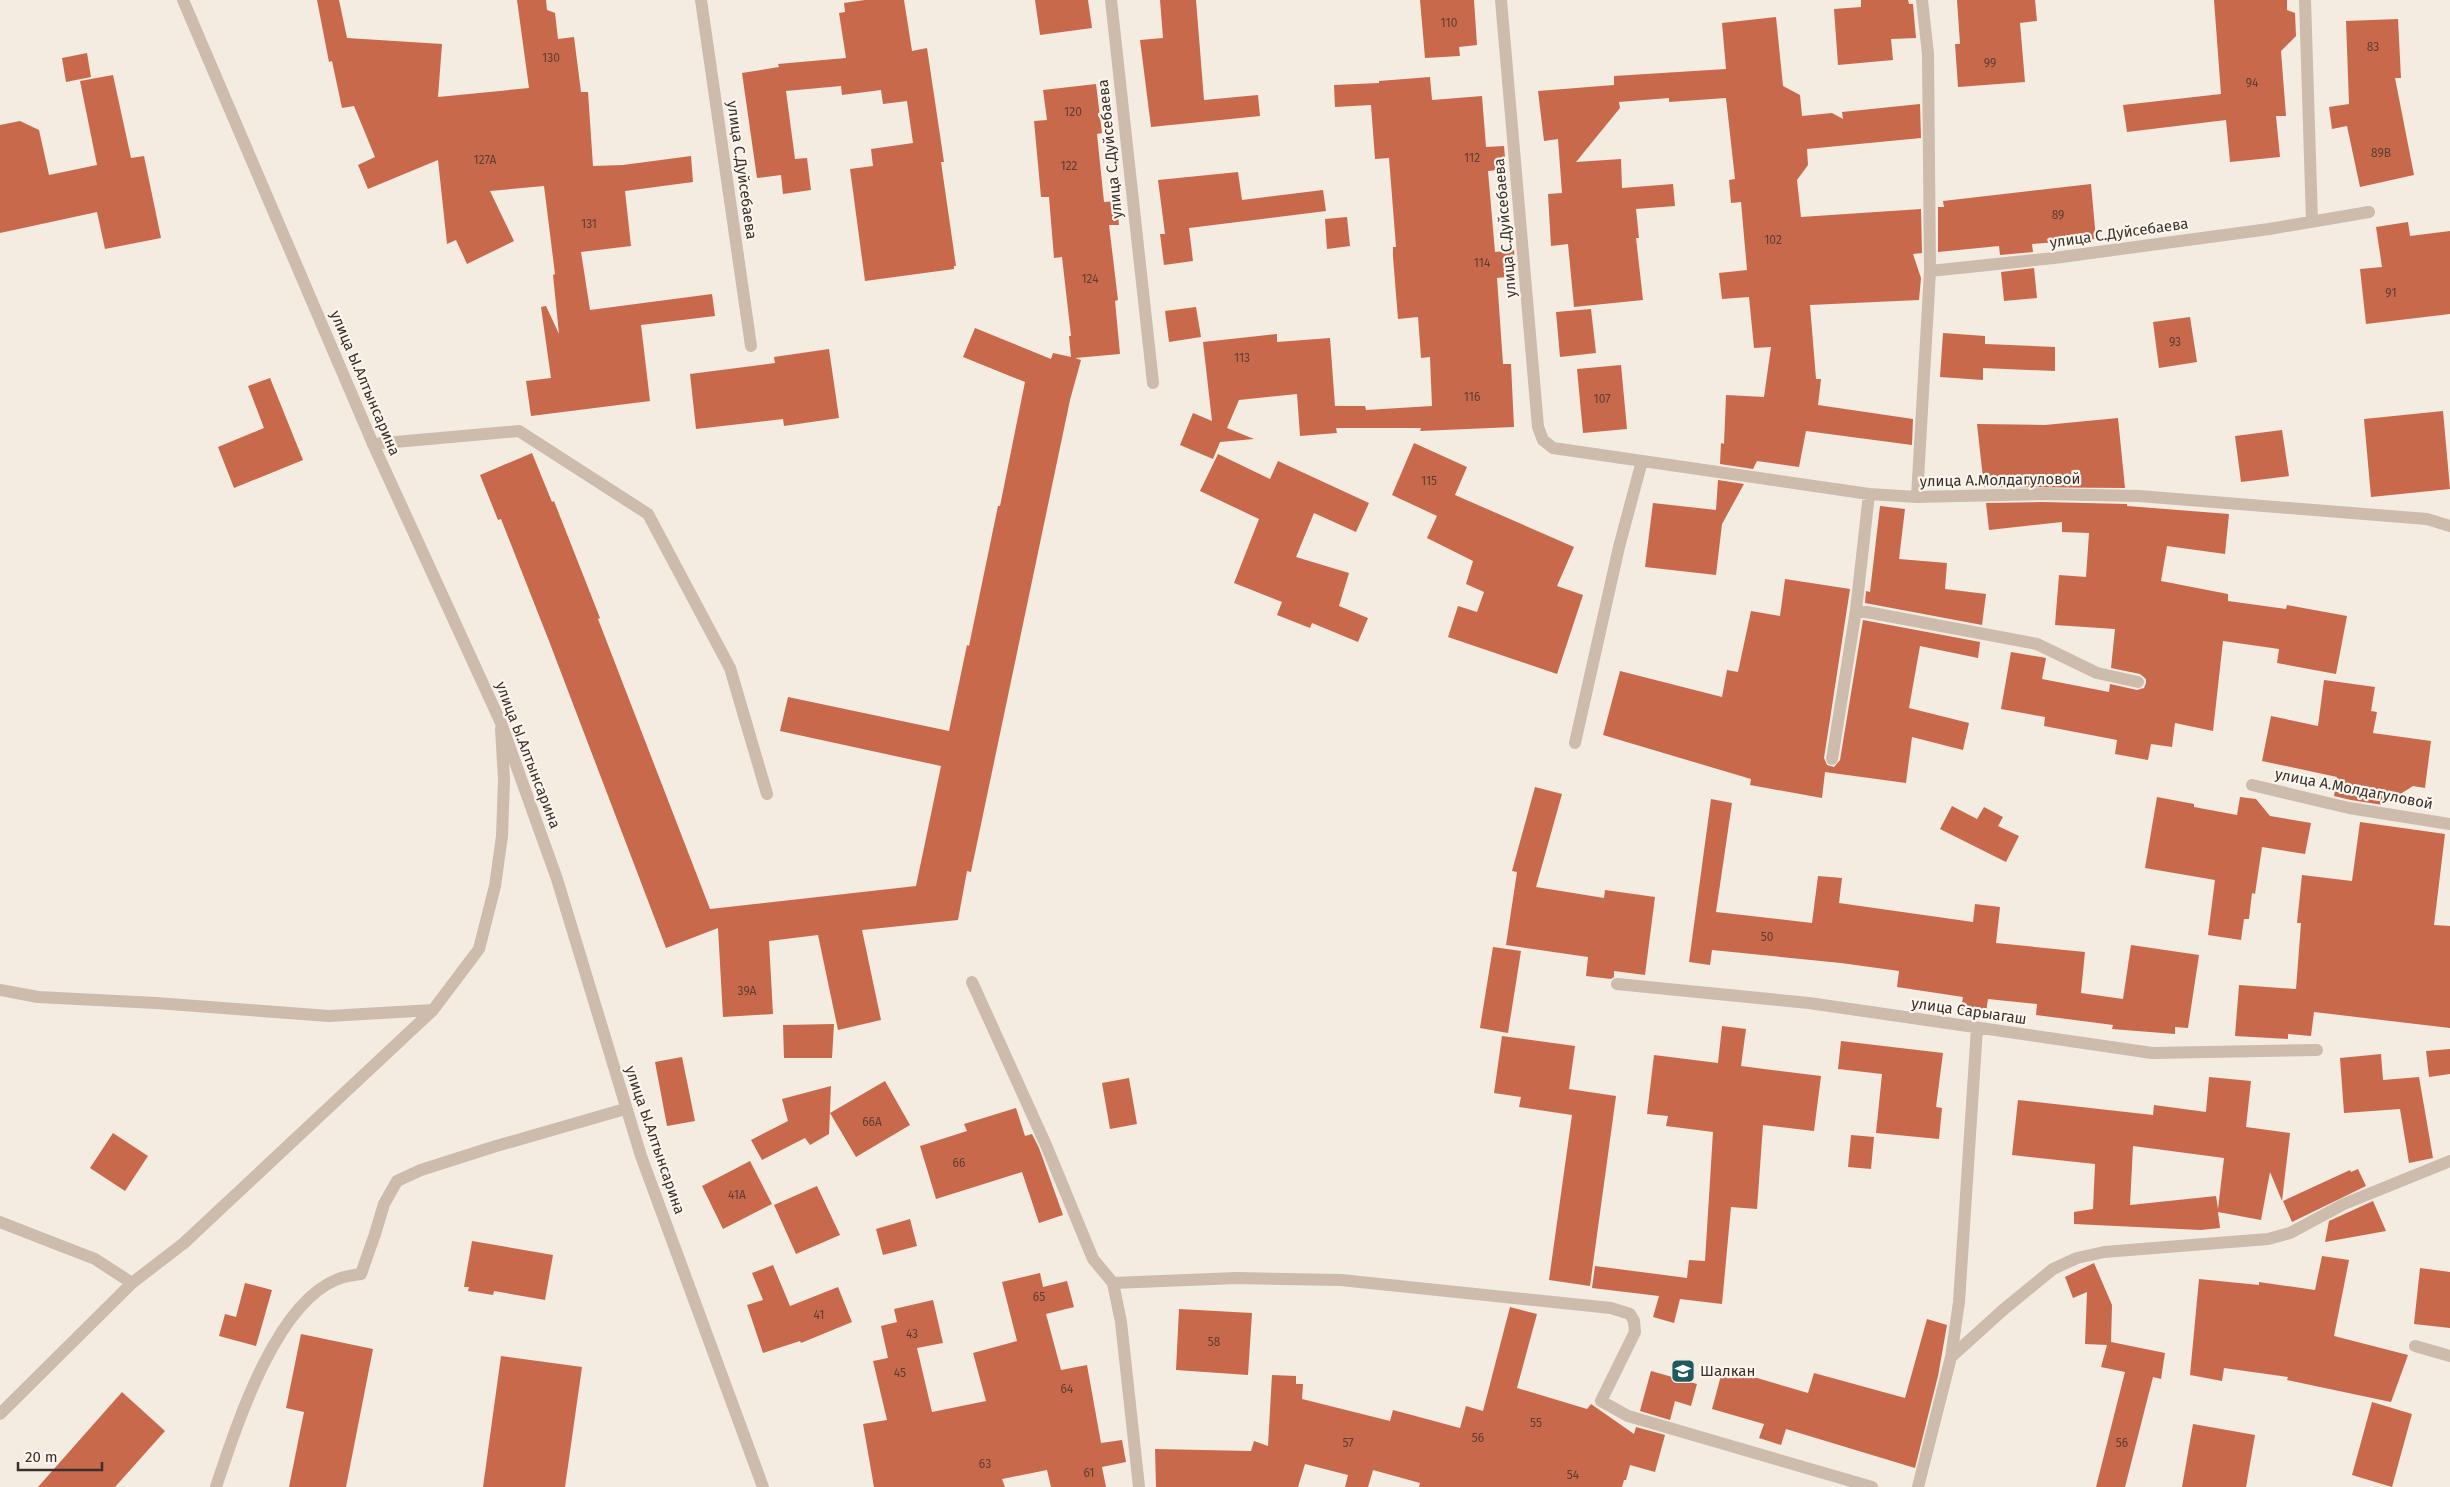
<svg xmlns="http://www.w3.org/2000/svg" width="2450" height="1487" viewBox="0 0 2450 1487" font-family="'Fira Sans',sans-serif">
  <style>
    .building { fill: #c8694b; fill-rule: evenodd }
    .lines { fill: none; stroke-linecap: round; stroke-linejoin: round }
    .service { stroke: #cdbbac; stroke-width: 12 }
    .minor { stroke: #cdbbac; stroke-width: 12 }
    .tertiary { stroke: #cdbbac; stroke-width: 12 }
    .labels { text-anchor: middle; stroke-width: 4.5; stroke-linejoin: round; paint-order: stroke }
    .number-label { font-size: 12px; fill: #5e3e33 }
    .street-label { font-size: 15px; fill: #3b302b; stroke: #fbf5ee }
    .poi-label { font-size: 15px; fill: #3b302b; stroke: #fbf5ee; text-anchor: start }
  </style>
  <rect width="100%" height="100%" fill="#f4ebe1"/>
  <path class="building" d="M317,0H339L347,38L442,44L438,97L529,88L517,0H546L547,10L555,13L558,39L574,37L581,92H588L593,166L623,165L691,156L693,182L625,191L631,246L581,252L590,310L712,294L715,316L641,325L650,401L531,416L526,381L551,378L541,307L546,306L559,334L553,275L555,274L544,186L490,191L514,241L467,264L456,240L447,244L438,160L368,189L358,165L375,157L354,106L342,108L332,61L329,62Z
    M865,0H904L912,51L927,48L944,162H941L956,266H954V269L865,281L850,169L873,166L871,149L913,143L907,101L883,104L881,90L842,95L841,86L786,91L795,159L807,158L811,190L783,194L781,175L757,178L742,73L779,67L778,64L846,58L839,13L845,12L844,3Z
    M1035,0H1088L1092,28L1040,35Z
    M1160,0H1196L1204,100L1258,95L1260,116L1151,127L1140,40L1163,38Z
    M1420,0H1474L1477,45L1459,47L1460,56L1425,58Z
    M1861,0H1908L1909,4H1913L1916,38L1891,39L1893,60L1838,65L1834,9L1861,7Z
    M1957,0H2035L2037,21L2020,23L2025,82L1958,87L1955,44H1960Z
    M2214,0H2287V10L2295,13L2296,36L2281,51L2286,116H2276L2280,157L2230,162L2226,120L2127,132L2123,105L2221,94Z
    M1776,17L1783,86L1800,95L1802,116L1832,113L1843,119L1842,112L1920,104L1921,138L1807,149L1808,165L1797,180L1801,217L1921,209L1922,253L1913,254L1921,278L1919,300L1810,305L1816,379H1821L1818,405L1913,419L1912,445L1806,431L1799,467L1757,461L1753,469L1720,464L1721,443L1724,444L1726,395L1764,397L1771,347L1754,348L1749,297L1722,299L1719,273L1747,270L1741,202L1731,203L1729,180L1735,179L1726,98L1669,102V98L1619,102L1620,108L1576,162L1621,159L1622,188L1673,184L1675,206L1636,209L1639,238H1636L1643,300L1574,307L1568,244L1551,246L1548,194L1562,193L1558,139L1544,141L1538,91L1614,85V76L1726,69L1722,23Z
    M2398,19L2401,78H2395L2414,175L2360,187L2347,126L2332,129L2329,107L2349,104L2346,21Z
    M87,53L91,77L66,82L62,58Z
    M113,75L131,158L144,156L161,238L105,249L97,212L0,233V125L20,121L39,130L49,175L97,165L80,81Z
    M1430,77L1432,100L1482,96L1486,147L1504,146L1506,169L1488,171L1495,252L1514,250L1516,276L1497,278L1503,364H1511L1514,427L1420,431L1421,428H1336L1337,433L1300,436L1297,394L1239,400L1227,428L1254,439L1220,442L1213,459L1180,445L1193,413L1212,421L1203,342L1277,334V342L1330,338L1335,406H1365L1366,410L1432,406L1430,357L1421,358L1418,317L1398,319L1393,257V247H1396L1389,158L1375,159L1371,105L1335,107L1334,85L1379,83V81Z
    M1096,84L1102,133L1097,134L1104,202L1117,201L1119,225H1109L1118,300L1115,301L1120,354L1075,358L1081,360L1070,400L971,872L967,871L958,920L862,930L881,1020L838,1030L818,935L769,941L773,1014L723,1017L718,928L666,948L549,641L501,519L498,520L480,475L532,453L552,502L554,501L600,618L598,619L710,909L916,886L941,766L780,731L788,697L949,731L967,645L969,646L998,506H1000L1025,382L963,357L975,328L1051,359L1053,353L1071,357L1069,336H1071L1062,257L1054,258L1049,197H1041L1034,121L1047,120L1043,90Z
    M1238,172L1242,200L1323,190L1326,211L1189,228L1193,261L1164,265L1160,234H1165L1158,180Z
    M2091,184L2096,239L2032,244L2033,252L2000,255L1999,246L1938,252V207H1944L1943,201Z
    M1347,217L1350,246L1327,249L1325,219Z
    M2408,222L2410,236L2450,231V314L2366,324L2360,269L2382,267L2376,227Z
    M2034,268L2037,298L2004,301L2001,272Z
    M1196,307L1201,337L1169,342L1165,311Z
    M1591,309L1596,353L1560,357L1556,312Z
    M2190,317L2197,362L2159,368L2153,322Z
    M1943,333L1985,336V344L2055,347V371L1983,368V380L1940,377Z
    M829,349L839,418L784,426L783,419L696,429L690,374L775,363L774,357Z
    M1621,365L1627,429L1583,433L1577,369Z
    M270,378L303,460L234,488L218,447L264,428L248,386Z
    M2443,411L2450,489L2371,497L2364,419Z
    M2118,418L2125,488L1984,487L1977,424L2045,425Z
    M2282,430L2289,476L2241,482L2235,436Z
    M1414,443L1467,467L1455,495L1574,547L1557,586L1583,595L1557,674L1448,637L1458,606L1477,612L1484,592L1466,584L1473,561L1427,538L1437,516L1392,495Z
    M1218,454L1270,479L1278,461L1369,503L1356,532L1314,513L1296,557L1349,573L1339,606L1368,618L1358,642L1312,623L1310,628L1277,615L1282,602L1234,583L1259,519L1200,491Z
    M1718,480L1744,484L1722,524L1716,575L1645,567L1653,503L1716,510Z
    M2042,502L2127,504V506L2229,514L2225,554L2167,546L2161,581L2228,594V601L2286,609L2287,605L2347,616L2336,674L2277,663L2279,649L2223,641L2213,731L2175,723L2172,747L2151,744L2148,760L2115,754L2117,740L2044,726L2045,717L2001,709L2011,652L2046,658L2042,679L2109,692L2110,684L2137,690L2144,688L2146,683V679L2140,674L2111,668L2115,629L2055,625L2059,575L2086,577L2089,533L2062,532V522L1989,530L1986,503Z
    M1880,506L1905,509L1899,559L1947,563L1945,589L1986,594L1982,625L1865,603L1866,591L1870,592Z
    M1785,579L1850,589L1824,758L1827,765L1834,767L1840,760L1863,620L1980,642L1978,658L1920,646L1909,708L1969,723L1963,750L1912,737L1906,783L1825,772L1822,798L1750,785L1751,779L1603,735L1620,671L1722,697L1727,670L1738,672L1751,611L1780,616Z
    M2324,680L2375,687L2371,711L2377,712L2373,733L2431,741L2425,788L2413,786L2383,805L2351,800L2334,796L2337,777L2262,761L2271,716L2318,726Z
    M1535,787L1562,794L1536,887L1604,898L1605,890L1655,897L1645,975L1614,971V977L1611,979L1586,976L1588,957L1506,945L1517,872L1512,871Z
    M2157,797L2194,804V807L2237,815L2240,797L2256,799L2270,816L2311,823L2305,854L2262,847L2255,894L2252,893L2249,919H2244L2241,940L2208,935L2215,880L2145,868Z
    M1711,799L1732,803L1716,912L1812,923L1818,876L1842,878L1839,903L1973,922L1975,904L2000,907L1996,943L2085,952L2081,993L2123,999L2131,945L2199,955L2188,1028L2175,1027V1034L2112,1029L2113,1025L2036,1015L2037,1004L1988,999L1986,1012L1961,1009L1963,997L1897,987L1899,971L1841,963L1712,950L1710,965L1689,962Z
    M1952,806L1977,819L1984,807L2003,817L1998,826L2019,836L2006,862L1940,829Z
    M2360,822L2445,834L2434,925L2450,926V1028L2314,1012L2311,1036L2288,1034V1039L2235,1036L2239,985L2296,989L2301,923H2297L2302,875L2352,881Z
    M1493,947L1521,951L1508,1033L1480,1028Z
    M834,1024L832,1058H784L783,1025Z
    M1722,1026L1746,1029L1741,1066L1821,1076L1814,1131L1763,1125L1757,1209L1731,1207L1722,1304L1680,1299L1674,1323L1653,1317L1659,1296L1592,1288L1595,1266L1687,1278L1689,1260L1705,1261L1713,1132L1666,1126L1668,1116L1647,1114L1654,1055L1718,1063Z
    M1502,1036L1575,1046L1569,1089L1616,1096L1590,1286L1549,1280L1572,1115L1519,1107L1521,1097L1494,1093Z
    M1841,1041L1943,1053L1936,1107L1942,1108L1939,1139L1876,1133L1882,1074L1838,1069Z
    M2450,1049V1074L2429,1077L2426,1051Z
    M2381,1054L2383,1080L2419,1077L2433,1158L2409,1163L2400,1109L2344,1113L2340,1058Z
    M682,1057L695,1121L667,1126L655,1062Z
    M2209,1077L2251,1081L2246,1127L2290,1133L2282,1201L2270,1172L2261,1220L2218,1212L2220,1228L2201,1230L2074,1224V1212L2093,1209L2095,1164L2012,1155L2018,1100L2153,1115L2154,1105L2206,1112ZM2133,1146L2224,1158L2218,1209L2216,1196L2130,1205Z
    M1129,1078L1137,1124L1110,1129L1102,1083Z
    M885,1081L910,1125L856,1157L830,1113Z
    M831,1086L829,1134L810,1145L805,1138L762,1160L751,1140L788,1121L782,1099Z
    M1016,1108L1025,1136L1032,1134L1039,1148L1063,1215L1039,1223L1022,1172L936,1199L920,1146L967,1131L964,1124Z
    M113,1133L148,1156L125,1191L90,1168Z
    M1851,1135L1874,1137L1871,1169L1848,1167Z
    M750,1161L772,1204L723,1229L702,1186Z
    M2358,1169L2366,1186L2292,1222L2283,1201L2350,1170L2351,1172Z
    M817,1186L840,1235L796,1254L774,1205Z
    M2373,1201L2386,1231L2325,1242L2329,1221Z
    M910,1219L917,1246L883,1255L876,1229Z
    M472,1241L553,1255L545,1300L494,1291L493,1295L468,1291L469,1287H464Z
    M2322,1256L2349,1260L2334,1336L2408,1355L2391,1402L2287,1380L2288,1377L2224,1368L2222,1381L2190,1375L2199,1279L2259,1285V1282L2315,1290Z
    M2094,1263L2112,1305L2111,1342L2165,1353L2161,1379L2153,1377L2125,1487H2096L2125,1372L2101,1367L2107,1345L2085,1344L2087,1292L2073,1298L2065,1277Z
    M773,1265L790,1306L838,1287L852,1322L801,1343L800,1341L763,1353L747,1305L763,1300L752,1273Z
    M2420,1268L2450,1272V1328L2414,1324Z
    M1040,1273L1043,1287L1067,1281L1074,1307L1046,1314L1061,1370L1087,1365L1101,1443L1122,1440L1126,1462L1102,1467L1106,1487H1051L1047,1470L1002,1479L1005,1487H874L863,1424L887,1420L873,1361L888,1358L881,1326L897,1322L894,1309L933,1300L943,1343L917,1348L932,1412L986,1401L973,1353L1017,1341L1002,1282Z
    M245,1283L272,1290L256,1346L219,1336L225,1314L236,1317Z
    M1510,1307L1537,1314L1517,1388L1587,1409L1591,1404L1634,1434L1636,1427L1665,1435L1655,1472L1630,1465L1626,1480H1624L1622,1487H1419L1420,1483L1373,1470L1368,1487H1345L1348,1475L1305,1464L1298,1487H1156L1155,1449L1251,1451L1254,1441L1268,1446L1272,1375L1296,1376V1384H1303L1302,1399L1390,1421L1393,1410L1460,1428L1466,1406L1483,1411Z
    M1179,1309L1252,1313L1248,1375L1176,1370Z
    M1927,1319L1947,1325L1938,1376L1915,1468L1786,1429L1781,1445L1759,1438L1764,1424L1712,1409L1723,1368L1808,1393L1814,1373L1905,1398Z
    M301,1334L373,1349L346,1487H289L304,1412L286,1408Z
    M501,1356L582,1367L565,1487H483Z
    M1651,1371L1697,1384L1691,1406L1675,1401L1670,1420L1640,1411Z
    M122,1392L165,1431L115,1487H38Z
    M2372,1402L2412,1414L2392,1487L2352,1475Z
    M2193,1424L2255,1435L2246,1487H2182Z"/>
  <g class="lines">
    <path class="service" d="M373,444L519,431L648,514L730,668L767,794
      M0,1222L95,1259L132,1283
      M0,1414L132,1283L184,1243
      M216,1487C236,1427 275,1303 338,1279C345,1276 354,1275 361,1274L375,1234"/>
    <path class="minor" d="M701,0L751,346
      M1111,0L1153,383
      M1501,0L1538,427L1543,440L1553,448L1869,494L1917,497L2042,494L2139,496L2427,519L2450,526
      M2305,0L2312,221
      M1930,271L2054,258L2269,229L2369,212
      M1917,497L1930,271L1928,54L1922,0
      M1856,610L2037,644L2097,673L2138,682
      M1575,743L1619,547L1642,461
      M1832,759L1856,610L1869,494
      M2252,785L2349,808L2450,824
      M972,982L1046,1145L1093,1259L1113,1283L1121,1322L1139,1487
      M1617,984L1809,1003L2152,1053L2317,1050
      M0,990L38,997L156,1003L329,1016L433,1010
      M375,1234L384,1204L397,1181L421,1170L493,1147L625,1109
      M184,1243L433,1010L479,949L495,886L502,836L504,779L501,729
      M1113,1283L1237,1278L1341,1280L1611,1308L1630,1314L1634,1321L1635,1332L1601,1401L1628,1416L1872,1487
      M2415,1346L2450,1356
      M1951,1357L2003,1310L2053,1269L2077,1258L2104,1252L2268,1239L2290,1233L2344,1204L2450,1161
      M1918,1487L1951,1357L1959,1302L1977,1028"/>
    <path class="tertiary" d="M183,0L373,444L501,723L557,879L641,1156L763,1487"/>
  </g>
  <defs>
    <g id="school-square" transform="scale(1.25)"><rect x="-9" y="-9" width="18" height="18" rx="4" fill="#1f5a5e" stroke="#fbf5ee"/><path d="M0-5L7-2L0 1L-7-2ZM-4 1L0 2.5L4 1V4Q0 6-4 4Z" fill="#fff"/></g>
  </defs>
  <g fill-rule="evenodd">
    <use href="#school-square" x="1683" y="1371"/>
  </g>
  <g class="labels">
    <g class="number-label">
      <text x="1449" y="27">110</text>
      <text x="2373" y="51">83</text>
      <text x="551" y="62">130</text>
      <text x="1990" y="67">99</text>
      <text x="2252" y="87">94</text>
      <text x="1073" y="116">120</text>
      <text x="2381" y="157">89В</text>
      <text x="1472" y="162">112</text>
      <text x="485" y="164">127А</text>
      <text x="1069" y="170">122</text>
      <text x="2058" y="219">89</text>
      <text x="589" y="228">131</text>
      <text x="1773" y="244">102</text>
      <text x="1482" y="267">114</text>
      <text x="1090" y="283">124</text>
      <text x="2391" y="297">91</text>
      <text x="2175" y="346">93</text>
      <text x="1242" y="362">113</text>
      <text x="1472" y="401">116</text>
      <text x="1602" y="403">107</text>
      <text x="1429" y="485">115</text>
      <text x="1767" y="941">50</text>
      <text x="747" y="995">39А</text>
      <text x="872" y="1126">66А</text>
      <text x="959" y="1167">66</text>
      <text x="737" y="1199">41А</text>
      <text x="1039" y="1301">65</text>
      <text x="819" y="1319">41</text>
      <text x="912" y="1338">43</text>
      <text x="1214" y="1346">58</text>
      <text x="900" y="1377">45</text>
      <text x="1067" y="1393">64</text>
      <text x="1536" y="1427">55</text>
      <text x="1478" y="1442">56</text>
      <text x="1348" y="1447">57</text>
      <text x="2122" y="1447">56</text>
      <text x="985" y="1468">63</text>
      <text x="1089" y="1477">61</text>
      <text x="1573" y="1479">54</text>
    </g>
    <g class="street-label">
      <text transform="translate(1110 149) rotate(-96)" y="5">улица С.Дуйсебаева</text>
      <text transform="translate(742 170) rotate(82)" y="5">улица С.Дуйсебаева</text>
      <text transform="translate(1505 228) rotate(-95)" y="5">улица С.Дуйсебаева</text>
      <text transform="translate(2119 233) rotate(-8)" y="5">улица С.Дуйсебаева</text>
      <text transform="translate(365 383) rotate(67)" y="5">улица Ы.Алтынсарина</text>
      <text transform="translate(2000 480) rotate(-1)" y="5">улица А.Молдагуловой</text>
      <text transform="translate(528 755) rotate(69)" y="5">улица Ы.Алтынсарина</text>
      <text transform="translate(2354 789) rotate(11)" y="5">улица А.Молдагуловой</text>
      <text transform="translate(1969 1011) rotate(8)" y="5">улица Сарыагаш</text>
      <text transform="translate(655 1140) rotate(71)" y="5">улица Ы.Алтынсарина</text>
    </g>
    <g class="poi-label">
      <text x="1700" y="1376">Шалкан</text>
    </g>
  </g>
  <path d="M18 1462v8h84v-8" fill="none" stroke="#3b302b" stroke-width="2.5"/>
  <text x="25" y="1462" font-size="15" fill="#3b302b" stroke="#fbf5ee" stroke-width="4" paint-order="stroke">20 m</text>
</svg>
